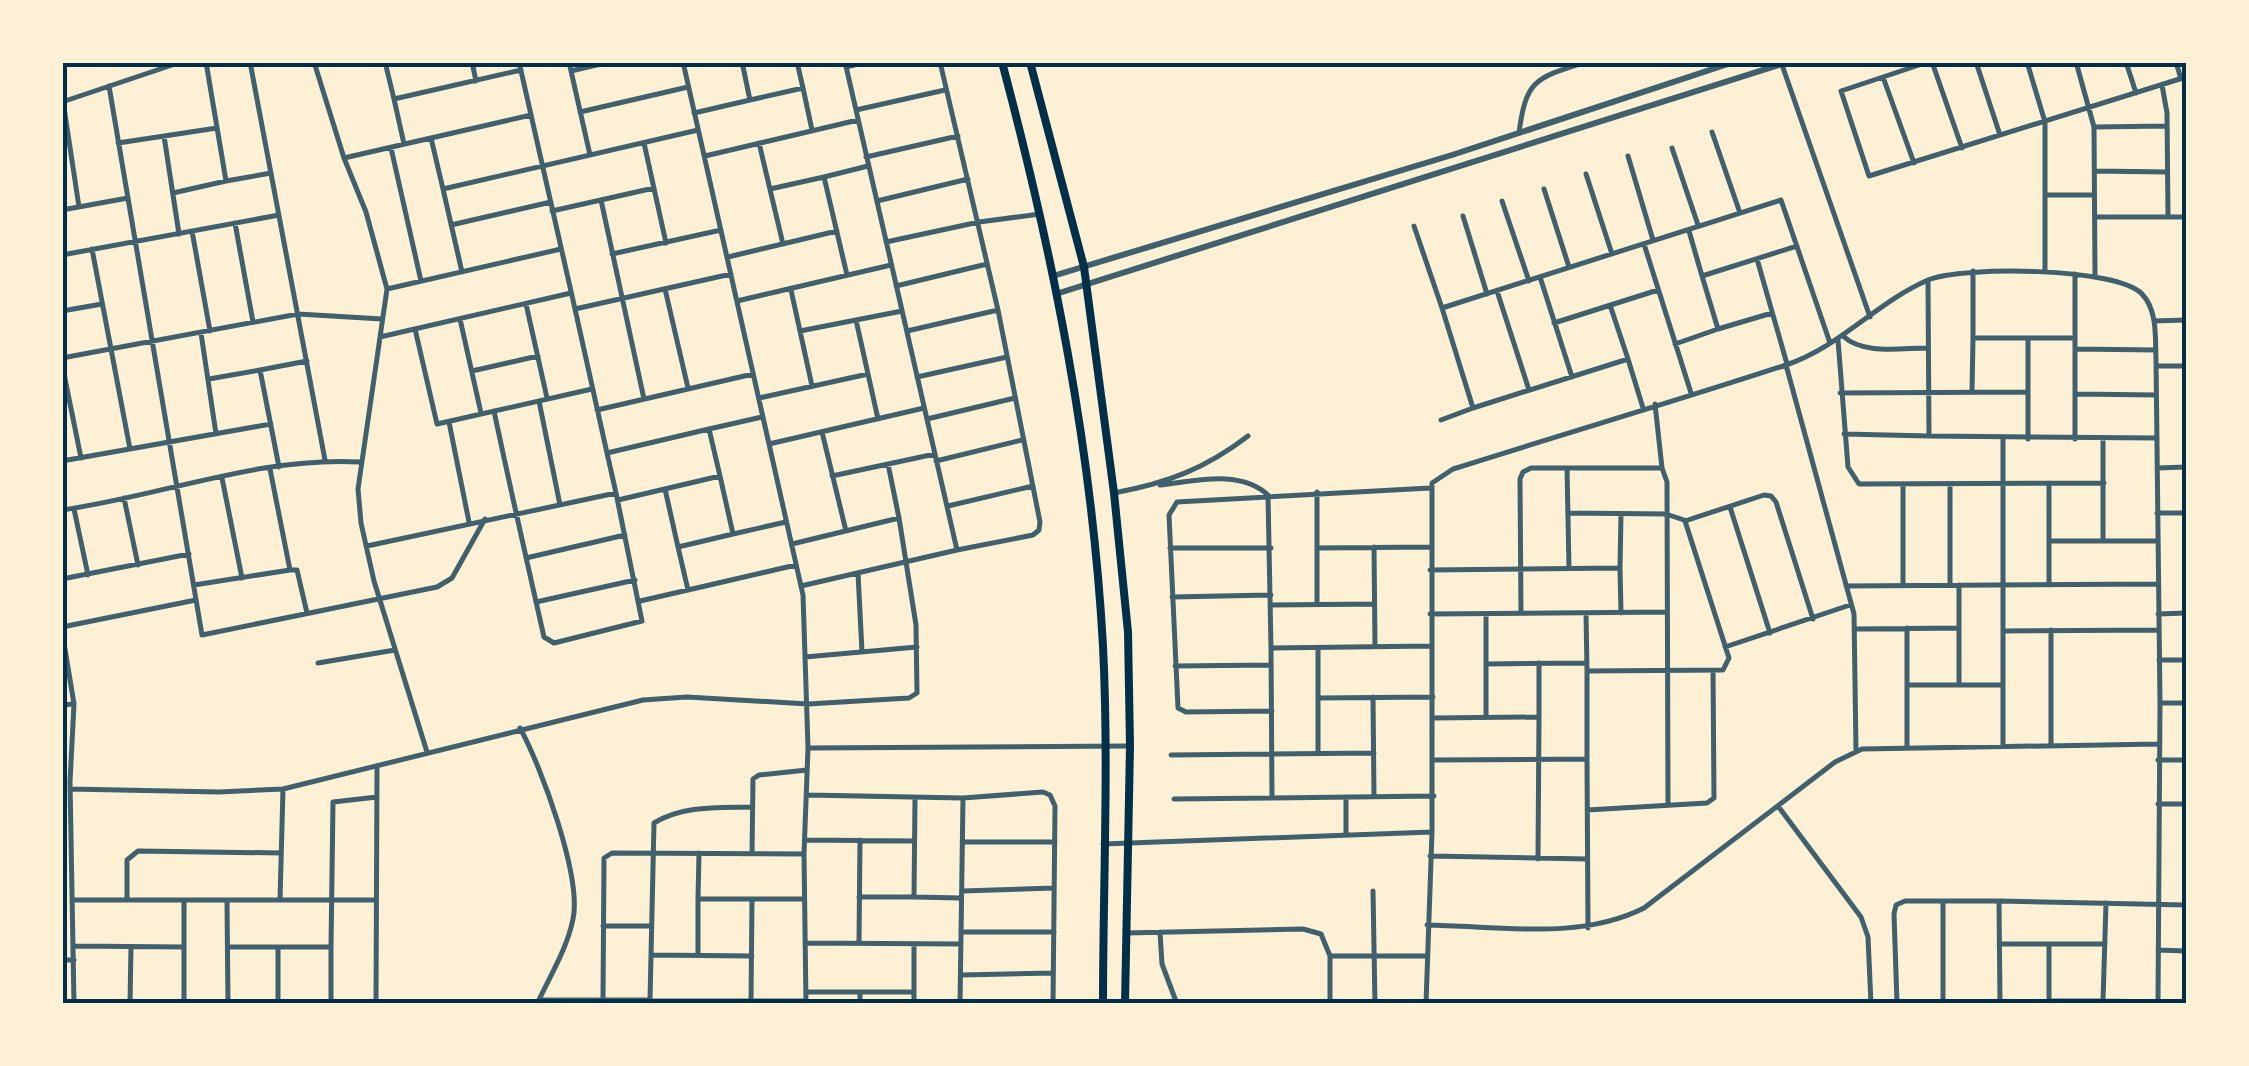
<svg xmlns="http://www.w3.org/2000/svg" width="2249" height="1066" viewBox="0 0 2249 1066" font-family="Raleway,sans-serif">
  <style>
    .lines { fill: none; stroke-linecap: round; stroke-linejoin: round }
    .minor { stroke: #3f606c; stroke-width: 5 }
    .tertiary { stroke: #3f606c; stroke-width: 6 }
    .secondary { stroke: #003049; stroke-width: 8 }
    .neatline { fill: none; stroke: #003049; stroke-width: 4 }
  </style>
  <rect width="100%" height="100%" fill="#fdf0d5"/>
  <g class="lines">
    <path class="minor" d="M206,62L226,181L271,173
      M250,62L325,460
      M314,62L344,158L366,212L387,289L358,489L361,523L374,581L427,752
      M385,62L394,99
      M472,62L476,81
      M519,62L575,309
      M569,62L590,155
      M683,62L803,595L808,748L1130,746
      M797,62L803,88
      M940,62L998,310L1040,522L1039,530L1033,535L957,550
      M1781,62L1870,317
      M1928,62L1841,91L1869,176L2186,77
      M1932,62L1962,148
      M1976,62L2000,135
      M2027,62L2045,122V272
      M2076,62L2094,127L2095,275
      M2126,62L2136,93
      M2176,62L2181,79
      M846,67L866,62
      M571,71L609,62
      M1883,77L1914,163
      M2162,85L2167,113L2168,217
      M109,86L202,635L437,587L452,578L485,519
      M750,100L803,88L812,130
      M63,101L79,207
      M62,102L181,62
      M856,110L945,90
      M580,112L688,87
      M694,113L750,100L742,62
      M2094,127L2166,126
      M1712,132L1740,213
      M1519,133C1526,79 1536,78 1586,62
      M164,136L179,234
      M431,138L531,115
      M118,143L217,128
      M644,143L666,243
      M759,143L783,244
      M404,144L394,99L521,70
      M391,148L421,281
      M1672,148L1698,225
      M705,156L858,120
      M1628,156L1653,240
      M866,157L958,136
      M344,158L431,138L443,189L698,130
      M2095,171L2167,172
      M1586,174L1612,254
      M443,189L462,272
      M770,189L824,177
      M1544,189L1569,267
      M173,193L226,181
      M2045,195H2094
      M601,200L644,399
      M877,201L968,179
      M1502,201L1529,281
      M62,210L128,198
      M552,211L654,188
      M1463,216L1487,294
      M2095,217H2186
      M235,223L253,322
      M451,225L551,202
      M1414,226L1442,308
      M192,231L210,331
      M1689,231L1702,276L1797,246
      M886,242L979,222L1040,214
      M1644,244L1691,393
      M92,249L130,449
      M612,254L721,230
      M62,255L279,215
      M728,257L837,231
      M1757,259L1787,364
      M1973,271V338H2075
      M2075,274V439
      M847,275L824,177L868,166
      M1540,277L1572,377
      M1928,282L1929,436L2157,438
      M896,286L987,264
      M387,289L561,249
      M665,289L688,388
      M791,290L800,331
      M1497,291L1529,390
      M737,301L891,265
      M526,304L547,398
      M1610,305L1628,359
      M62,311L102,304
      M460,319L481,413
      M2154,321L2186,320
      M1554,323L1658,290
      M415,329L437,424L592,389
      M1718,329L1772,313
      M907,331L998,310
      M201,333L216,434
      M1843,336C1863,355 1901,348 1927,348
      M380,337L571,293
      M2028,338V439
      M1838,340L1848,467L1859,484L2104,483
      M1675,344L1718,329L1702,276
      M2075,349L2156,350
      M62,358L298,314L382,319
      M62,364L81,458
      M1786,365L1854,614L1856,751
      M2156,366H2186
      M472,371L538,356
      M917,377L1007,357
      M209,379L260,370
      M812,386L800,331L856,320
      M1972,392L1973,338
      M1840,393L2028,392
      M2075,394L2156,395
      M759,398L868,374
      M539,401L560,505
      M1655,404L1662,468
      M1643,408L1628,359L1473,408L1442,308L1781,200L1830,343
      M597,410L753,374
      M878,419L856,320L902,311
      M927,419L1015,398
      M1441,420L1473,408
      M449,422L469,522
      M822,432L846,531
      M1844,434L1929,436
      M2103,438V541H2157
      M769,444L924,408
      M607,453L575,309L731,274
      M62,461L271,424
      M936,461L1022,440
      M888,464L899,518
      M279,467L260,370L307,361
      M1567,468L1569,568
      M2157,468L2186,467
      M720,476L709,429L762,417
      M832,476L935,454
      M222,478L242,578
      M1950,484V585
      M1160,485C1195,481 1240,469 1268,495L1271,648
      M665,489L678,547
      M1317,492V604
      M616,493L607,453L709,429
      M1114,493C1167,483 1205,469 1248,436
      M124,498L138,565
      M618,500L720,476L733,534L786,522
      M948,506L1033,486
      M1730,507L1770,633
      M74,509L88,575
      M62,510C161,496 260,456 360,462
      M1568,513L1666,514L1684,520
      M2157,513H2186
      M733,534L678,547L688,590L796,565
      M2049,541H2103
      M367,546L616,493L642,621L554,643L544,637C527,562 510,487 494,411
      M1374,547L1375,647
      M1170,548H1271
      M1317,548L1430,547
      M526,558L625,535
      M1620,568L1621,514
      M290,570H297L307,613
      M1430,570L1620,568L1621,613
      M858,573L862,652
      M62,579L189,554
      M194,585L290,570L270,469
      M1903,585V484
      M1959,585V685H2003
      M2049,585V483
      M801,586L957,550L845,62
      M1846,586L2157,584
      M1172,597L1271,595
      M640,601L688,590
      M536,602L635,580
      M1272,605L1374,604
      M1521,613L1520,479L1523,472L1531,468H1662L1667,482L1668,805
      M1586,613L1587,671L1723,670L1729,658L1685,521L1764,495L1771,496L1776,502L1813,619
      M1430,614L1667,612
      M1486,614V664L1587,663
      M2158,614L2186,613
      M62,627L196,600
      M1907,628V745
      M1854,629L1959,628
      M2051,630V745
      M62,631L74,704L62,705
      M2003,631L2158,630
      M1431,646L1271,648L1272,798L1434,796
      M1725,647L1850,605
      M1318,648V698L1433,697
      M805,657L917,647
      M2159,660H2186
      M318,663L395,650
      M1539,663V717
      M1486,664V717
      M1175,666L1271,665
      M1587,671V758
      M1907,685H1959
      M1373,697L1374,797
      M1318,698V754
      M74,704L70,782L74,1004
      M1272,711L1186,712L1178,708L1169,515L1177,502L1430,488
      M1433,718L1539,717L1538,859
      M520,728C541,766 582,877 573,919C567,949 550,976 537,1004
      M2003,745V439
      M1171,755L1374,753
      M1434,760L1587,759L1588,928
      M2158,760H2186
      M70,789L219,792L283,789L643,700L687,697L808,704L909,698L917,693L916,625L899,518L792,544
      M807,795L963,798
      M915,799L914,897L961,898
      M1174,799L1272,798
      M2158,804H2186
      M1778,806L1861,917L1868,937L1871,1004
      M1587,810L1707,803L1714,798L1713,670
      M1432,832V483L1453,469C1564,434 1676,401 1786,365C1840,347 1877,302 1928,280C1962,266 2117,267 2142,294C2158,311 2155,338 2156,359L2160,703
      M1346,834V797
      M805,840L914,841
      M963,842H1055
      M1103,844L1432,832L1426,1004
      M699,853L698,899H804
      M752,853L753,779L759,775L807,770
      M1430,856L1587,859
      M962,891L1054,888
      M1373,891L1375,1004
      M859,897H914
      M74,900H376
      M127,900V860L138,851L281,853
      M280,900L283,789
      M1943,901V1003
      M1999,901H1905L1896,905L1894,914L1897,1003H2000
      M227,902L228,1004
      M2106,903L2103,1001L2157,1002
      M1427,925C1498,926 1579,941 1644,908L1835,762L1862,749L2158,744
      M603,926H650
      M962,932H1054
      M1160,932L1162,964L1177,1004
      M1126,933L1303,929L1321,934L1330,956
      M859,942L860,840
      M805,943L961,944
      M1999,944H2105
      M74,946L184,947V900
      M184,947V1002H228
      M228,947H331L333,802L377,797
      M2158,950L2186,951
      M651,955L752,956
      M698,955V899
      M62,960H74
      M961,975L1053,973
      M807,992H914
      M539,1000H650L654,823C684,805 718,808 752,807
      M603,1000L604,858L612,853L804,854
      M650,1001H806
      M751,1001L752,899
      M2049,1001H2103
      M132,1002H184
      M130,1004L131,947
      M278,1004V947
      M331,1004V947
      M376,1004L377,767
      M806,1004L804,854L808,748
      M860,1004V992
      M914,1004V944
      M960,1004L963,798L1043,792L1050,795L1055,806L1053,1004
      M1330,1004V956H1426
      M2000,1004L1999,901L2186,905
      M2049,1004V944
      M2158,1004L2160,703H2186"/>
    <path class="tertiary" d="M1053,276L1452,155L1734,62
      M1056,294L1788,62"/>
    <path class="secondary" d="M1002,62C1053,254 1092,448 1103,646C1109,765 1103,885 1103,1004
      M1030,62L1084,267L1114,493L1128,632L1130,746L1125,1004"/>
  </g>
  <rect width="2249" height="1066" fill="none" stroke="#fdf0d5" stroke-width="130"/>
  <rect x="65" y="65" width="2119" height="936" class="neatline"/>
</svg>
